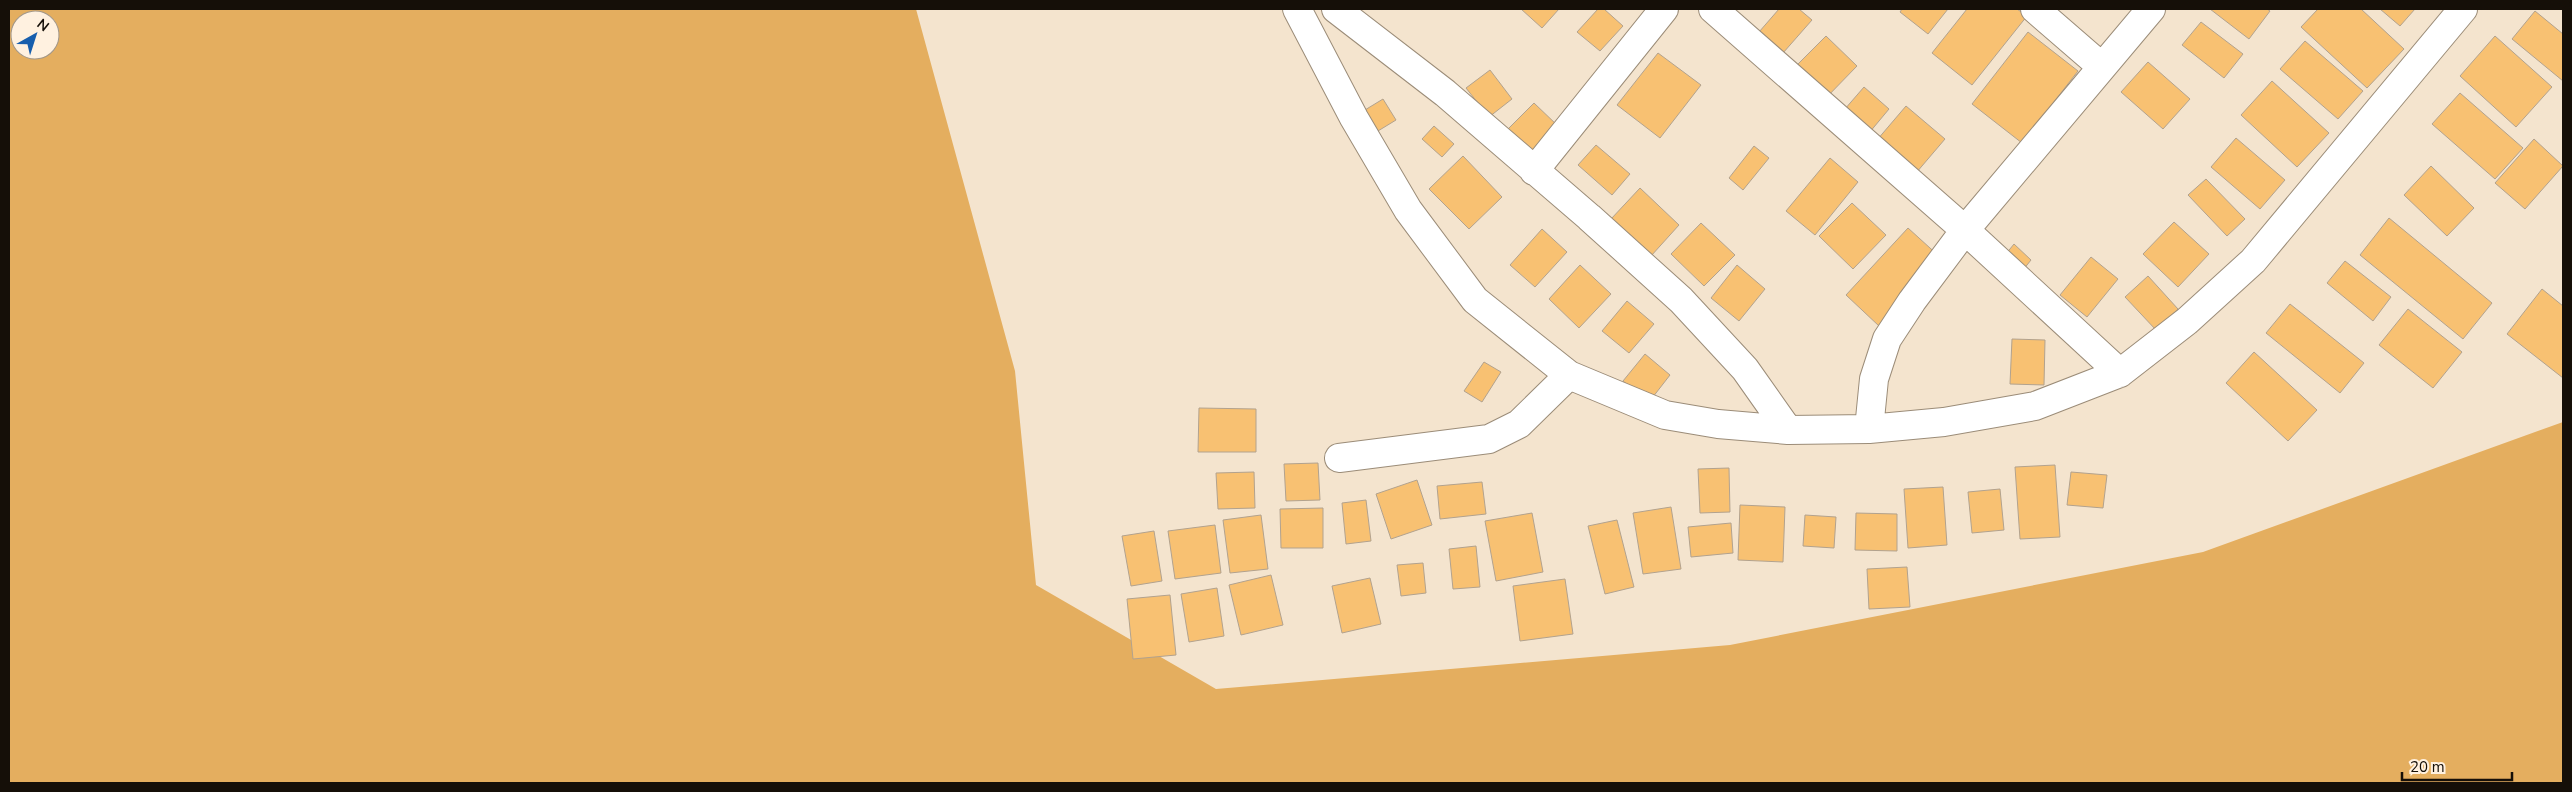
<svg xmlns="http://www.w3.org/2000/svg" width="2572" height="792" viewBox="0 0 2572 792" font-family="'Nunito Sans',sans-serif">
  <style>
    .forest { fill: #e4ae5f; fill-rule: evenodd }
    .building { fill: #f8c172; stroke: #b2a28e }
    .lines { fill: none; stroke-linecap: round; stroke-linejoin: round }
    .minor-casing { stroke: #9b8c78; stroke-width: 30 }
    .minor { stroke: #fff; stroke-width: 28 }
  </style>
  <rect width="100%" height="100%" fill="#f4e4ce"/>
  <path class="forest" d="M9,9H916L1015,371L1036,585L1216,689L1730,645L2203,552L2563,422V783H9ZM20,20H50V50H20Z"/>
  <path class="building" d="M1521,9H1559L1542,28Z
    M1598,9H1604L1623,26L1600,51L1577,32Z
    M1779,9H1799L1812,20L1783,53L1759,32Z
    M1902,9H1948L1928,34L1900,12Z
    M1967,9H2017L2027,16L1972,85L1932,53Z
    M2210,9H2267L2270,11L2249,39Z
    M2318,9H2361L2404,49L2367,88L2301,27Z
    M2380,9H2415L2400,26Z
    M2535,11L2563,34V81L2512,39Z
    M2201,22L2243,54L2224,78L2182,45Z
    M2028,32L2078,71L2022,143L1972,104Z
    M1826,36L1857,66L1822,102L1791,71Z
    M2495,36L2552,87L2516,127L2460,76Z
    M2305,41L2363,91L2338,119L2280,69Z
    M1658,53L1701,85L1660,138L1617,105Z
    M2148,62L2190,99L2163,129L2121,92Z
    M1490,70L1512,99L1489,117L1466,88Z
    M2272,81L2329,133L2297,167L2241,115Z
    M1864,87L1889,109L1864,139L1838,117Z
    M2460,93L2523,148L2495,179L2432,124Z
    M1383,99L1396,120L1373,134L1360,113Z
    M1534,103L1558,126L1531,154L1507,130Z
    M1906,106L1945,139L1916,173L1877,140Z
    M1434,126L1454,144L1442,157L1422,139Z
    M2236,138L2285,180L2260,209L2211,167Z
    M2534,139L2563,166L2525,209L2495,183Z
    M1596,145L1630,174L1612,195L1578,165Z
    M1754,146L1769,158L1743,190L1729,178Z
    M1463,156L1502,197L1469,229L1429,189Z
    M1830,158L1858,182L1815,235L1786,211Z
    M2431,166L2474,208L2447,236L2404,195Z
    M2206,179L2245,219L2227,236L2188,195Z
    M1640,188L1679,225L1651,256L1611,219Z
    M1852,203L1886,235L1853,269L1819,236Z
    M2389,218L2492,303L2463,339L2360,255Z
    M2174,222L2209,254L2178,287L2143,254Z
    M1701,223L1735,255L1704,286L1671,254Z
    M1908,228L1941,258L1879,326L1846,295Z
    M1542,229L1567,252L1535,287L1510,265Z
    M2014,244L2031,260L2019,275L2001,260Z
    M2091,257L2118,279L2087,317L2060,295Z
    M2345,261L2391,297L2373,321L2327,283Z
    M1580,265L1611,294L1579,328L1549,299Z
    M1737,265L1765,289L1739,321L1711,298Z
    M2148,276L2178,309L2156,330L2125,297Z
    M2542,289L2563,306V378L2507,334Z
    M1627,301L1654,324L1629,353L1602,331Z
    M2290,304L2364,363L2340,393L2266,333Z
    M2408,309L2462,352L2433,388L2379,345Z
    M2012,339L2045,340L2044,385L2010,384Z
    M2254,352L2317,410L2288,441L2226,383Z
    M1645,354L1670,375L1649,402L1623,381Z
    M1484,362L1501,372L1482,402L1464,391Z
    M1199,408L1256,409V452H1198Z
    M1318,463L1320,500L1286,501L1284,464Z
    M2055,465L2060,537L2020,539L2015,467Z
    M1729,468L1730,512L1700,513L1698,469Z
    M1254,472L1255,508L1218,509L1216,473Z
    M2071,472L2107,475L2103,508L2067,505Z
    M1417,480L1432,525L1391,539L1376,494Z
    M1482,482L1486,514L1440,519L1437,486Z
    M1943,487L1947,545L1908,548L1904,489Z
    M2000,489L2004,530L1972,533L1968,492Z
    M1366,500L1371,541L1346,544L1342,503Z
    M1740,505L1785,507L1783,562L1738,560Z
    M1671,507L1681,569L1643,574L1633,513Z
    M1323,508V548H1281L1280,509Z
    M1532,513L1543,572L1496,581L1485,521Z
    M1856,513L1897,514V551L1855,550Z
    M1261,515L1268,569L1230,573L1223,520Z
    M1805,515L1836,517L1834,548L1803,546Z
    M1617,520L1634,587L1605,594L1588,526Z
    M1731,523L1733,553L1691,557L1688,527Z
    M1215,525L1221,573L1175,579L1168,531Z
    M1154,531L1162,581L1131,586L1122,536Z
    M1476,546L1480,587L1453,589L1449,549Z
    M1423,563L1426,593L1401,596L1397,565Z
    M1907,567L1910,607L1869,609L1867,569Z
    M1271,575L1283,625L1241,635L1229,585Z
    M1370,578L1381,624L1342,633L1332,586Z
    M1565,579L1573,634L1520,641L1513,586Z
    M1217,588L1224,636L1189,642L1181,594Z
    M1170,595L1176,655L1133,659L1127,599Z"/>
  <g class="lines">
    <g class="minor-casing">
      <path id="minor" d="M1297,9L1354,118L1408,210L1475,300L1569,375L1665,415L1718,424L1788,430L1869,429L1944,422L2035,406L2120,373L2187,321L2253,261L2463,9
        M1336,9L1445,93L1589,217L1681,300L1745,369L1788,430
        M1713,9L1965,230L2120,373
        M2035,9L2102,67
        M1534,171L1664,9
        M1869,429L1874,379L1887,339L1912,301L1965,230L2151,9
        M1339,458L1489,439L1519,424L1569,375"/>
    </g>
    <use href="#minor" class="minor"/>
  </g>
  <rect width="2572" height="792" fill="none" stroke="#150f08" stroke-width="20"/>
  <g transform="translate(35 35) rotate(39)"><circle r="24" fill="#fff1e0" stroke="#a1978a"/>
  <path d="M0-4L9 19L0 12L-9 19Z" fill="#175ead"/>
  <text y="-8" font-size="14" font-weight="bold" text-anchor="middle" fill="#150f08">N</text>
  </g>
  <path d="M2402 772v8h110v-8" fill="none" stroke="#150f08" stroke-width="2.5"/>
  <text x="2410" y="772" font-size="15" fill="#150f08" stroke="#fff1e0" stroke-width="4" paint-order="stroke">20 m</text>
</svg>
